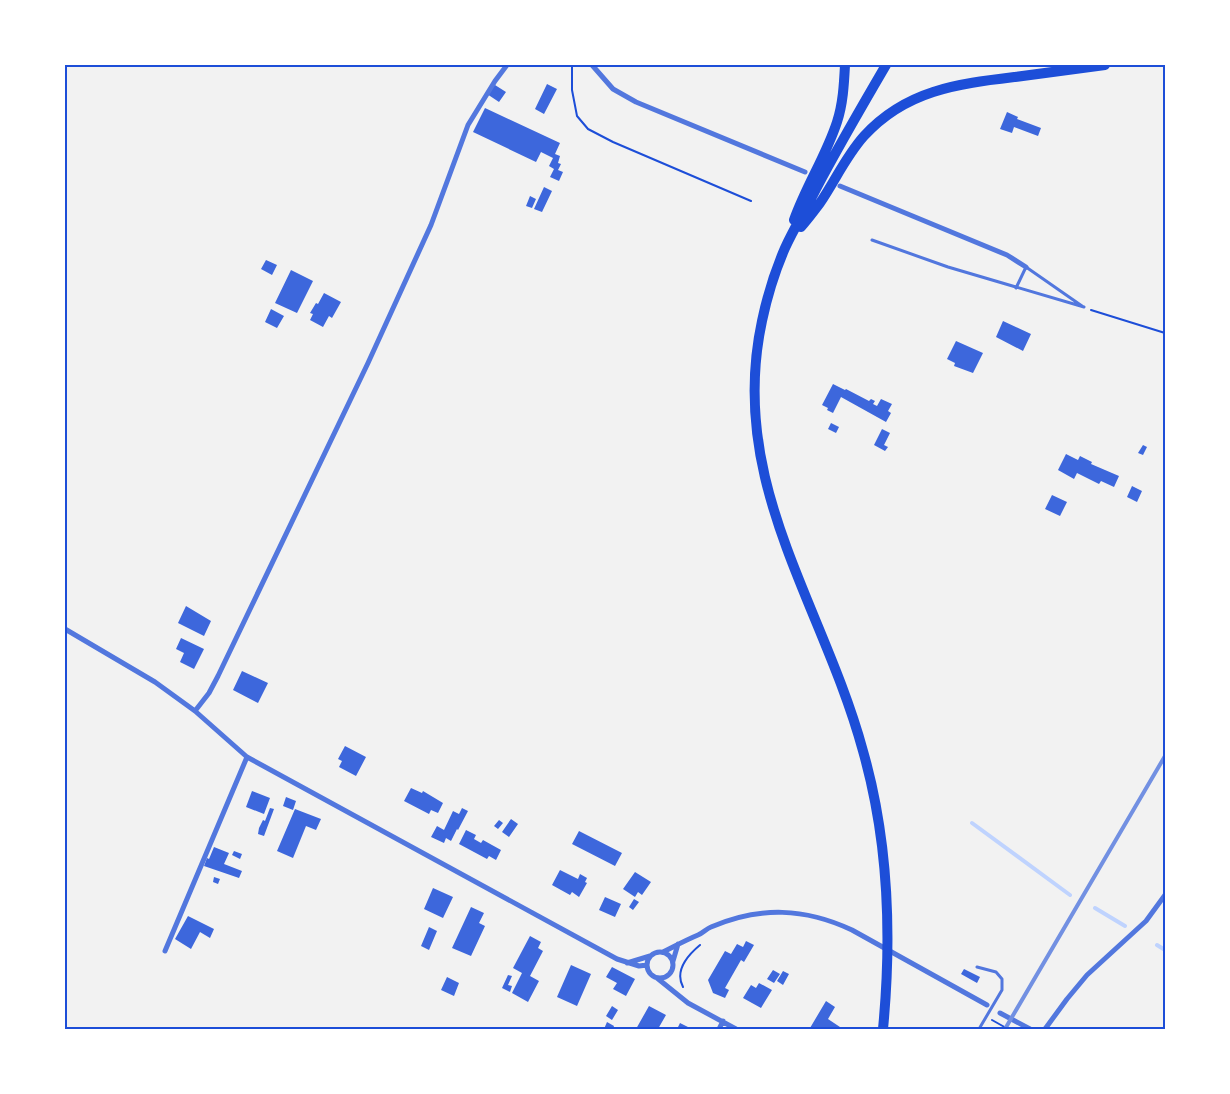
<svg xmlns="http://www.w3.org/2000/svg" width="1230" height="1094" viewBox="0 0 1230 1094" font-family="'Times New Roman',serif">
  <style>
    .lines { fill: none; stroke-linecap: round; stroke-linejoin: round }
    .stream { stroke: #bfd3fe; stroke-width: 4 }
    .building { fill: #3d67dc }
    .path { stroke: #1d4ed8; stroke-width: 2 }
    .service { stroke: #5277de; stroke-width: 3 }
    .minor { stroke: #5277de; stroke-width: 5 }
    .trunk { stroke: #1d4ed8; stroke-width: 10 }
    .rail { stroke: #7290e2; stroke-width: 4 }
    .neatline { fill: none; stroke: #1d4ed8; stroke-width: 2 }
  </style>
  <rect width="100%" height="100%" fill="#f2f2f2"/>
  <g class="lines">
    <path class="stream" d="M972,823L1070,895
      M1095,908L1125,926
      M1157,945L1165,950"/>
  </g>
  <path class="building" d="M547,84L557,89L544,114L535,109Z
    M495,85L506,92L499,102L487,94Z
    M485,108L560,143L555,154L560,156L558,163L561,164L558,170L563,172L559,181L550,177L554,169L549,166L553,158L541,152L536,162L473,132Z
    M1007,112L1018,117L1017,119L1041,128L1038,136L1014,127L1012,133L1000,129Z
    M544,187L552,191L542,212L534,209Z
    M530,196L536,199L532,208L526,206Z
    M266,260L277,265L272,275L261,269Z
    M291,270L313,281L297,313L275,303Z
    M324,293L341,302L332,318L329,316L323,327L310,320L313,314L310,313L316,303L318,304Z
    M271,309L284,316L277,328L265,322Z
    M1003,321L1031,334L1023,351L996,337Z
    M956,341L983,353L973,373L954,366L955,363L947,359Z
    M833,384L845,390L846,389L869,401L871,399L875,401L873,404L877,406L881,399L892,404L888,411L891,413L886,422L841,397L833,413L827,410L828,408L822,405Z
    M831,423L839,427L836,433L828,429Z
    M882,429L890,433L884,445L888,447L885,451L874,445Z
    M1143,445L1147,447L1143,455L1138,453Z
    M1066,454L1078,460L1080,456L1092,462L1091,464L1119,476L1114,487L1101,481L1099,484L1077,473L1074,479L1058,470Z
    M1132,486L1142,491L1137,502L1127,497Z
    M1052,495L1067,502L1060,516L1045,509Z
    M186,606L211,621L204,636L178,623Z
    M181,638L204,649L194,669L180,662L184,653L176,649Z
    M242,671L268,683L258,703L233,690Z
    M345,746L366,757L356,776L339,767L342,761L338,759Z
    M411,788L422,793L423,791L443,803L438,813L431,810L429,814L404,801Z
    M252,791L270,798L264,814L246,807Z
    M286,797L296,801L293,810L283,806Z
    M270,808L274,809L264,836L258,834L259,828L263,820L265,821Z
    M462,808L468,811L458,830L457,829L451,841L446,838L444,843L431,837L437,826L444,830L453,811L459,814Z
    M295,809L321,819L316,830L306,826L293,858L277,851Z
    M511,819L518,824L509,837L502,832Z
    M499,820L503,823L498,829L494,826Z
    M466,830L476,835L474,839L481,843L483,840L501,850L496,860L489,856L487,859L459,844Z
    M579,831L622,853L615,866L572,844Z
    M214,847L229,853L224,864L242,871L239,878L204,866L207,858L209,859Z
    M234,851L242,854L240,859L232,855Z
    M560,870L578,879L580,874L587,878L585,882L587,883L579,897L572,892L570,895L552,885Z
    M635,872L651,882L642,895L638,892L635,897L623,889Z
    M214,877L220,879L218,884L213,882Z
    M433,888L453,897L443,918L424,909Z
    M605,897L621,904L615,917L599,910Z
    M634,899L639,902L633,910L629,907Z
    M471,907L484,913L479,923L485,926L471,956L452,948Z
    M188,916L214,929L210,938L200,932L191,949L175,939Z
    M429,927L437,931L429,950L421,946Z
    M530,936L541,942L538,948L543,951L530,976L539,981L528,1002L512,993L522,973L513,968Z
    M746,941L754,945L744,962L741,960L725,988L729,990L725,998L713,993L708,980L725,951L731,954L737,944L743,947Z
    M571,965L591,974L577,1006L557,997Z
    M612,967L635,979L626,996L613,989L617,983L606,977Z
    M964,969L980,977L977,983L961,974Z
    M773,970L780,974L774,983L767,979Z
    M783,971L789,974L783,985L777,981Z
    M508,975L512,976L508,985L512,986L510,992L502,988Z
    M447,977L459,983L454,996L441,990Z
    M759,983L772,990L761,1008L743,998L751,985L756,988Z
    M826,1001L835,1007L828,1019L843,1029L810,1028Z
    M612,1006L618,1010L612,1020L606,1016Z
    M649,1006L666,1015L658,1029H636Z
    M607,1022L614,1026L613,1029H604Z
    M680,1023L692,1029H677Z"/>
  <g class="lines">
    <path class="path" d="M572,65V90L577,116L588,129L613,142L751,201
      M1091,310L1165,333
      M683,987C674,970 688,955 700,945
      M992,1020L1008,1029"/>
    <path class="service" d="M872,240L948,267L1084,307
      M1016,288L1026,267L1082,306
      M977,967L996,972L1002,979V990L979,1029"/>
    <path class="minor" d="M592,65L613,89L636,102L805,172
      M840,186L1007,255L1026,267
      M65,629L155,682L195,711L247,757L617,959L639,966L647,965
      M195,711L209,693L218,676L368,363L431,225L468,125L495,81L507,65
      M165,951L247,757
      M647 965a13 13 0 1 1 26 0a13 13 0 1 1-26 0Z
      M663,952C675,946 686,940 698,935C703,933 706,929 711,927C760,906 805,908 852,930L987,1005
      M673,961L678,944
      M627,963L650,956
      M657,978L688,1003L736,1029
      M1000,1013L1030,1029
      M719,1029L723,1021
      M1045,1029L1067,999L1087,975L1146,921L1165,895"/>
    <path class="trunk" d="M794,220C806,186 826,156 837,122C843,104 844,84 845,65
      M801,227C808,219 814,211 820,203C835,181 846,156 864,136C906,90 957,84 1015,77C1045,73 1075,69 1105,65
      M883,1029C892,935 889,842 863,751C823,604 727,483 762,321C767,297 775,271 785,248C794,228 806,209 816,189C838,147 862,106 886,65"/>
    <path class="rail" d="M1005,1029L1165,756"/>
  </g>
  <rect width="1230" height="1094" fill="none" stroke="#ffffff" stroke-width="132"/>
  <rect x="66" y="66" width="1098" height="962" class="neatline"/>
</svg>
